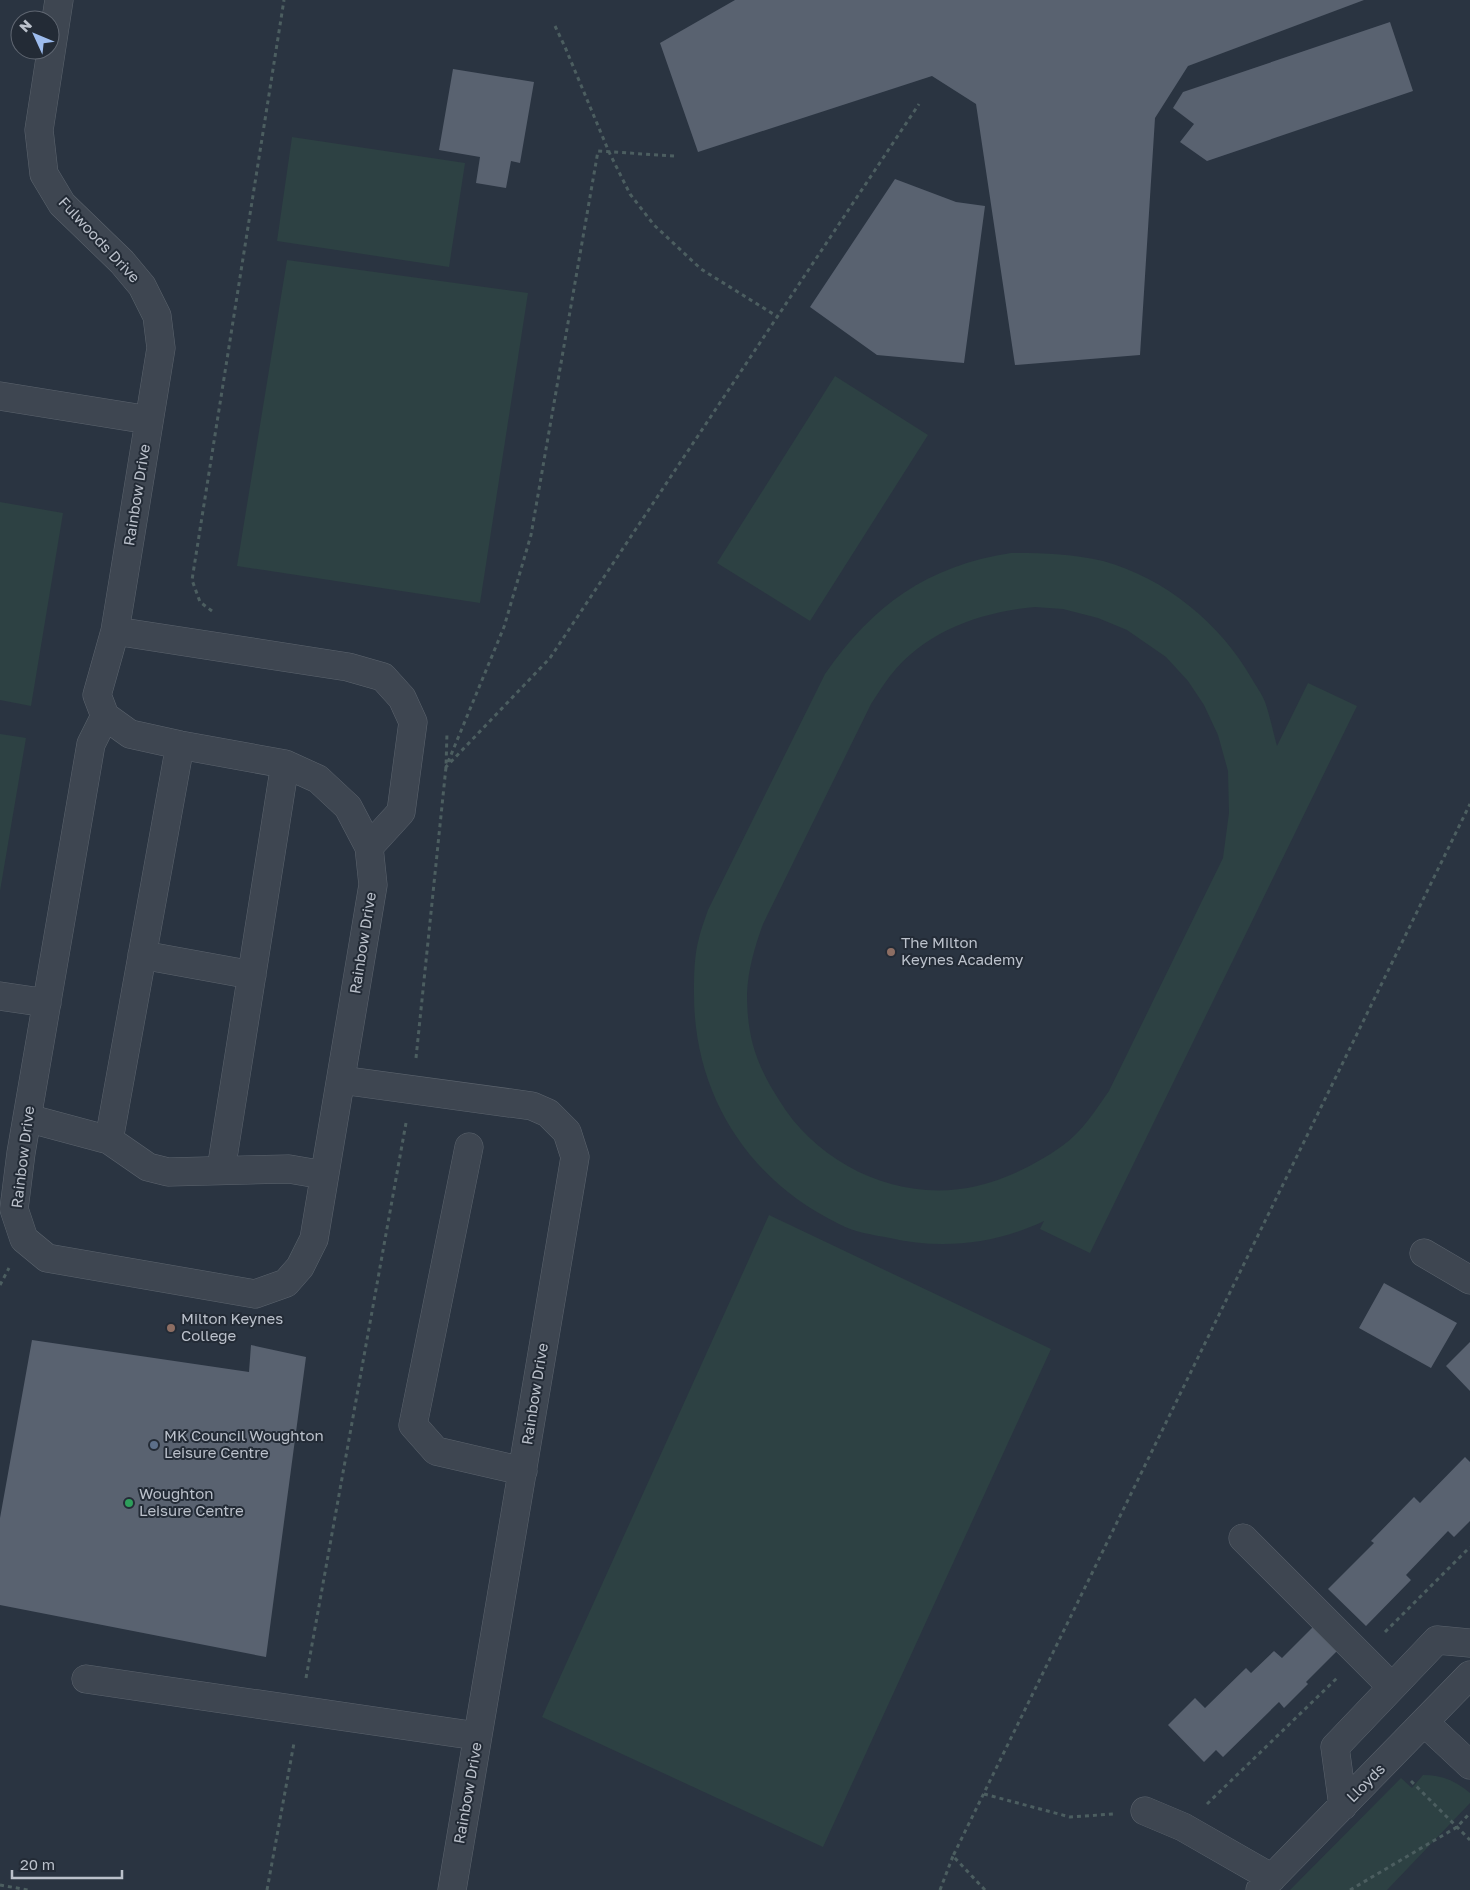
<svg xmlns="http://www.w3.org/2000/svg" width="1470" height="1890" viewBox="0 0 1470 1890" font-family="'Golos Text',sans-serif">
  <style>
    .green { fill: #2d4143; fill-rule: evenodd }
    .building { fill: #596270 }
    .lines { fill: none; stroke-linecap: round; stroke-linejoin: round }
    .minor-casing { stroke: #5c646e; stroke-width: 29 }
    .path { stroke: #4c5e60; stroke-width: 3; stroke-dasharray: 4 4; stroke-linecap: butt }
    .minor { stroke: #3e4651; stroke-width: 28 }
    .education-dot { fill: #8d6e63; stroke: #232b36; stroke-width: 2 }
    .service-dot { fill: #5c6f8a; stroke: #232b36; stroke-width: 2 }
    .leisure-dot { fill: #2e9e5b; stroke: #232b36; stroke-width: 2 }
    .labels { text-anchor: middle; stroke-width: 4; stroke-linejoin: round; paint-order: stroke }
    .street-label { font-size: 15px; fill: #bbc1cb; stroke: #232b36 }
    .poi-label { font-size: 15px; fill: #bbc1cb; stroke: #232b36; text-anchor: start }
  </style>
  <rect width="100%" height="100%" fill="#2a3441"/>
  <path class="green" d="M292,137L465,163L449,267L277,241Z
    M287,260L528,293L480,603L237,566Z
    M835,376L928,435L810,621L717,563Z
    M0,502L63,513L31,706L0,700Z
    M1011,553C1042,553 1073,554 1103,561C1165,578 1220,623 1252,679C1256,686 1262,694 1265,702C1270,716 1273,732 1277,746L1308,683L1357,706L1090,1253L1040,1229L1044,1221C995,1244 942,1250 890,1238C873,1235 854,1232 839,1224C749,1181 694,1095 694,995C694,976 694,956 699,938C701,929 705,919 708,910L825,674C873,605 927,566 1011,553ZM1035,607L1063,609L1098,618L1127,630L1166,657L1188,681L1204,705L1218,735L1228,771L1229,813L1223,858L1109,1091C1095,1111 1082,1132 1062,1146C1037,1164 1007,1179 977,1186C901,1204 819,1166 779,1100C756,1064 747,1037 747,994C748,969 755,946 763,924L871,704C877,695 883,685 890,676C925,631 981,612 1035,607Z
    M0,734L26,738L0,891Z
    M769,1215L1051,1349L823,1847L542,1717Z
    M1423,1775C1442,1775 1456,1781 1470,1793V1803L1387,1890H1290L1401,1778L1412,1788Z"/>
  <path class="building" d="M735,0H1364L1188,66L1155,118L1140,355L1015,365L976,104L932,76L698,152L660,43Z
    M1390,22L1413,91L1207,161L1180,142L1194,124L1173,108L1183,92Z
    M453,69L534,82L520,163L511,161L506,188L476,183L480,157L439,150Z
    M895,179L956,202L985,206L964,363L877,355L810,307Z
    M1384,1283L1457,1323L1431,1368L1359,1328Z
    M32,1340L249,1372L251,1345L306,1357L266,1657L0,1605V1518Z
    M1470,1342V1391L1446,1366Z
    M1465,1457L1470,1462V1521L1454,1537L1448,1531L1406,1575L1411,1580L1366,1626L1328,1589L1374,1543L1371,1541L1414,1497L1420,1503Z
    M1316,1624L1340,1648L1306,1682L1308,1684L1284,1708L1279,1702L1223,1757L1216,1750L1204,1762L1168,1725L1195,1698L1205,1708L1246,1668L1251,1673L1274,1651L1282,1658Z"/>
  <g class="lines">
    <g class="minor-casing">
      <path id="minor" d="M59,0L39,130L44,174L62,204L122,262L142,286L157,316L161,348L115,631L97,695L105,716L130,734L180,745L285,764L318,779L348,807L369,847L373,885L314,1239L300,1267L286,1283L255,1294L47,1258L24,1239L14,1209L21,1153L91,744L105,716
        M0,396L149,420
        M115,631L348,667L383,677L402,698L413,722L401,812L369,847
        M142,955L252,975
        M0,996L47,1003
        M341,1080L532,1106L548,1113L567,1132L575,1157L452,1890
        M27,1118L109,1140L148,1167L168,1172L289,1169L324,1175
        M109,1140L180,745
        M469,1147L413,1425L436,1451L523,1471
        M221,1170L285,764
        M1424,1253L1470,1280
        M1243,1538L1392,1687
        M86,1679L477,1736
        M1425,1723L1470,1765
        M1343,1806L1335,1747L1437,1640L1470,1643
        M1145,1811L1183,1827L1272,1878
        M1260,1890L1470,1675"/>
    </g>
    <path class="path" d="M555,26L565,47L609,152L630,194L654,225L701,269L778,317
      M674,156L598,151L531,535L504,627L446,767L550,658L919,104
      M212,611L200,602L192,580L284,0
      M416,1058L446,767L447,733
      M0,1285L9,1268
      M1385,1632L1470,1547
      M306,1678L406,1123
      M1411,1781L1470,1840
      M984,1794L1070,1817L1113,1814
      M1207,1804L1337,1678
      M0,1885L28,1890
      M267,1890L294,1743
      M940,1890L953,1856
      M985,1890L953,1856L1470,804
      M1350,1890L1457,1827L1470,1813"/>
    <use href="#minor" class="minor"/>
  </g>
  <g class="education-dot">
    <circle cx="891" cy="952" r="5"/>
    <circle cx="171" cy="1328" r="5"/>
  </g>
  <circle class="service-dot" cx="154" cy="1445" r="5"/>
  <circle class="leisure-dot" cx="129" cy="1503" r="5"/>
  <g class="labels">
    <g class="street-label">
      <text transform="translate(99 240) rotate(47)" y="5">Fulwoods Drive</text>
      <text transform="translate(137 495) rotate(-81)" y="5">Rainbow Drive</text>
      <text transform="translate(363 943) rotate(-81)" y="5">Rainbow Drive</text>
      <text transform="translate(23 1157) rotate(-83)" y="5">Rainbow Drive</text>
      <text transform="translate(535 1394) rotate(-81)" y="5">Rainbow Drive</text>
      <text transform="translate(1366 1783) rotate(-45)" y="5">Lloyds</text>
      <text transform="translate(468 1793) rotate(-80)" y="5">Rainbow Drive</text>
    </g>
    <g class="poi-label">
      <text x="901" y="948">The Milton<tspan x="901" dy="17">Keynes Academy</tspan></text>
      <text x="181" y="1324">Milton Keynes<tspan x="181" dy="17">College</tspan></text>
      <text x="164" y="1441">MK Council Woughton<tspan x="164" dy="17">Leisure Centre</tspan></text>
      <text x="139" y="1499">Woughton<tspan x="139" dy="17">Leisure Centre</tspan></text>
    </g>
  </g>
  <g transform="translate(35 35) rotate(314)"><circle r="24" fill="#232b36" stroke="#606772"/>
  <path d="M0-4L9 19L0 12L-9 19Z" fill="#9dbcee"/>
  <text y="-8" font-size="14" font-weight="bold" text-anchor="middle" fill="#bbc1cb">N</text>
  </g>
  <path d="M12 1870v8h110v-8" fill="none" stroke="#bbc1cb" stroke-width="2.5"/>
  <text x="20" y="1870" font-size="15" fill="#bbc1cb" stroke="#232b36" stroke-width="4" paint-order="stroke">20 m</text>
</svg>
